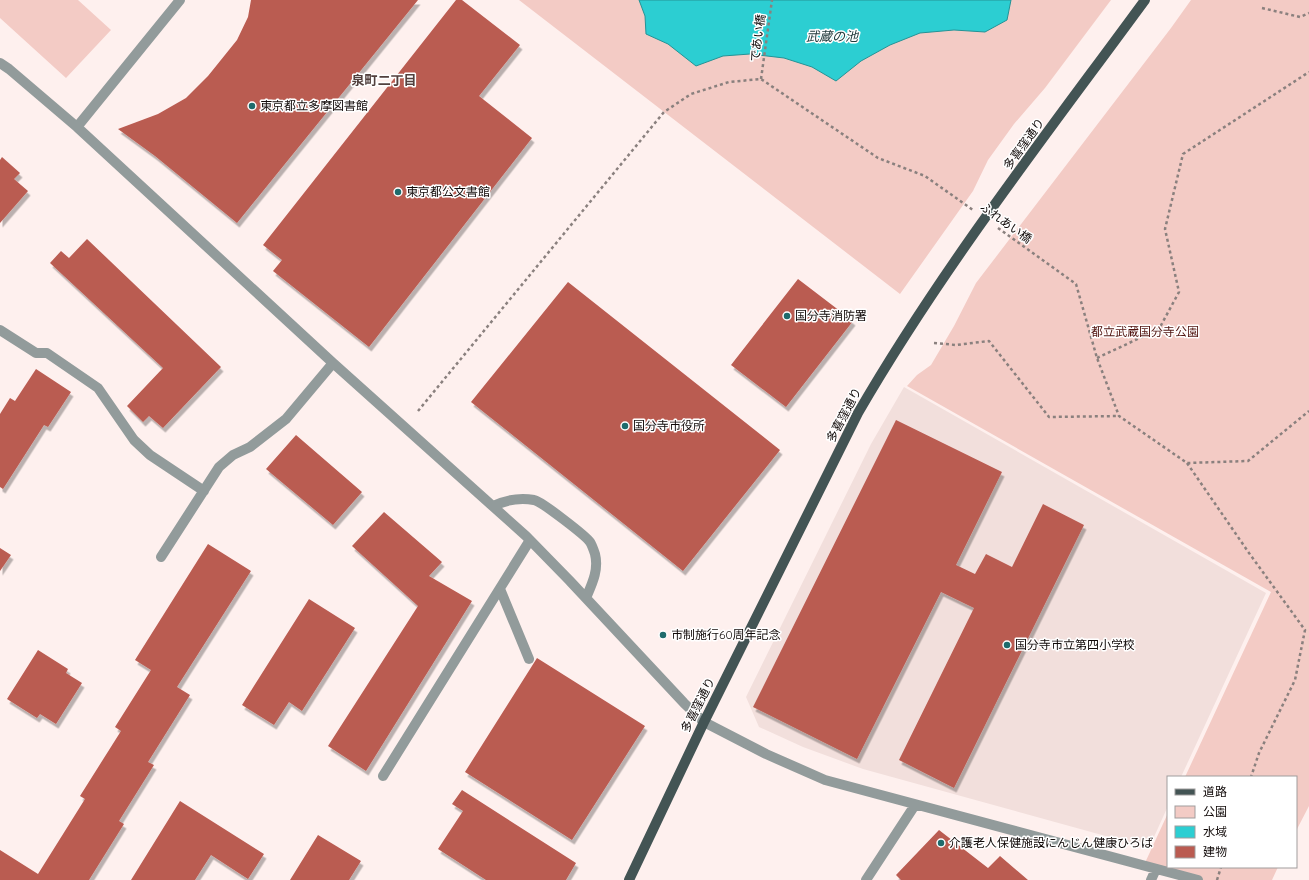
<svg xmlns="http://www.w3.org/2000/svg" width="1309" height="880" viewBox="0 0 1309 880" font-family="Quicksand,'Noto Sans JP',sans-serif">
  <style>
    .built { fill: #f2dfdc }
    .green { fill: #f3cbc5 }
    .water { fill: #2cced2; stroke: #249396 }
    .building { fill: #ba5b51; filter: url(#shadow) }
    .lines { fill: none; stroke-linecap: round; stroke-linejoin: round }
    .path { stroke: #8a807e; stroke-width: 2.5; stroke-dasharray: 3 3; stroke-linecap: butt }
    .minor { stroke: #929b9b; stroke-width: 10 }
    .major { stroke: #435454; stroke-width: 10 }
    .poi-dot { fill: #1e6b6c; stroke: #fff; stroke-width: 1.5 }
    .labels { text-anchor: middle; stroke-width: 3; stroke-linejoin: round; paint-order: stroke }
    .street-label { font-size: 12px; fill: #110a09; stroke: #fff }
    .poi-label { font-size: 12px; fill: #110a09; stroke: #fff; text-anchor: start }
    .park-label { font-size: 12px; fill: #50130f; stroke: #fff }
    .water-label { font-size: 13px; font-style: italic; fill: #233c3d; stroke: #fff }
    .neighbourhood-label { font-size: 13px; font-weight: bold; fill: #52403e; stroke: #fff }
  </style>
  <defs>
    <filter id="shadow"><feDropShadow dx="2.5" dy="4.5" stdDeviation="0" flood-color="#0004"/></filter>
  </defs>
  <rect width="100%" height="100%" fill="#fef0ee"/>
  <path class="built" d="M904,387L1266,593L1181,777H1168V806L1149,848L863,769L803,747L759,727L746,697L871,444Z"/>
  <path class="green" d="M0,0H78L111,30L66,78L0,18Z
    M519,0H1111L1045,88L1014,124L988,160L973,191L900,294Z
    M1191,0H1309V806L1296,831V777H1185L1271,592L907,386L917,375L931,365L954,326L976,283L1171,28Z
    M1168,813V867H1278L1272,880H1198L1144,865Z"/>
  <path class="water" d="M639,0H1011L1007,20L985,32L954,30L920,33L890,45L861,61L836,81L812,67L784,58L750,54L723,56L696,66L668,44L646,34L645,16Z"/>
  <path class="building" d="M251,0H418L237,223L155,156L118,129L158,114L186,98L208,76L237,40L248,17Z
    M456,0H462L520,45L479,96L532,138L369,347L273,271L282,260L263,245Z
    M2,157L20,173L14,179L28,191L0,223V160Z
    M87,239L221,367L163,428L149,416L143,422L127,406L163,368L50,263L61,251L69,258Z
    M798,279L853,321L786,407L731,365Z
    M568,282L780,450L683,571L471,402Z
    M36,369L71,392L48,427L44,425L3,489L0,487V414L10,398L15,401Z
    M896,420L1002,472L956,565L975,574L986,554L1012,567L1043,504L1084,525L954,788L899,760L974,608L941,592L857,759L753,707Z
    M296,435L362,492L333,525L266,469Z
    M384,512L442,562L429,576L472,601L366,771L328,746L418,606L352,546Z
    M208,544L251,571L177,687L190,695L148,762L154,765L119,821L124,824L89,880H0V850L38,874L85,799L80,796L121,731L115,727L151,670L135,660Z
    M0,548L11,555L0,571Z
    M309,599L355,628L302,711L289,702L274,725L242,705Z
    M38,650L68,669L66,673L82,683L56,724L40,714L37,718L7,699Z
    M537,658L645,726L572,840L465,772Z
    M462,790L576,863L566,880H486L438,849L463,811L452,804Z
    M180,801L264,854L248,879L211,855L195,880H131Z
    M939,830L988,868L1000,856L1028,880H901L896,875Z
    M318,835L361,861L349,880H290Z"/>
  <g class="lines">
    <path class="path" d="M1262,8L1300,17L1309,13
      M761,79L772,0
      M998,228L1076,284L1097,358L1119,416L1187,463L1248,461L1309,411
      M934,343L956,345L989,341L1049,417L1119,416
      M1097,358L1159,329L1179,292L1165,229L1183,154L1309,72
      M418,411L664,112L691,94L729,82L761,79L878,158L925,176L973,210
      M1187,463L1249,553L1305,630L1295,680L1259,753L1251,777
      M1217,880L1221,867"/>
    <path class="minor" d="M0,63L9,69L77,127L333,363L526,536L569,580L684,703L704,722L766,754L825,780L1198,880
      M77,127L180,0
      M0,330L36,353H47L98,388L134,440L150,455L204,491
      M493,506C506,500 519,497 534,500C541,501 586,536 590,542C592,545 594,551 595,554C599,570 592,584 586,598
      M161,557L219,467L233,455L250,447L286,419L333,363
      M500,589L529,659
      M383,776L530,540
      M866,880L915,805
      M1151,880L1156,869"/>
    <path class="major" d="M629,880L704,722L858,413C942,268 1046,135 1145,0"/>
  </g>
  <g class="poi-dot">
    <circle cx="252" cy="106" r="4"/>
    <circle cx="398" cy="192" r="4"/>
    <circle cx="787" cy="316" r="4"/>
    <circle cx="625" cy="426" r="4"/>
    <circle cx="663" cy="635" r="4"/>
    <circle cx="1007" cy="645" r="4"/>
    <circle cx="941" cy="843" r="4"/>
  </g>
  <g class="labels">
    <g class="street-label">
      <text transform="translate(758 38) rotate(-82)" y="4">であい橋</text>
      <text transform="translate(1024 144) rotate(-54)" y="4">多喜窪通り</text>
      <text transform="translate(1006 223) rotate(36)" y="4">ふれあい橋</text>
      <text transform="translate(844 415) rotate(-62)" y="4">多喜窪通り</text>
      <text transform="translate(698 705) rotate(-63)" y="4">多喜窪通り</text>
    </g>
    <g class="poi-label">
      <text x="260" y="110">東京都立多摩図書館</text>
      <text x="406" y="196">東京都公文書館</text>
      <text x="795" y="320">国分寺消防署</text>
      <text x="633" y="430">国分寺市役所</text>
      <text x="671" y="639">市制施行60周年記念</text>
      <text x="1015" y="649">国分寺市立第四小学校</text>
      <text x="949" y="847">介護老人保健施設にんじん健康ひろば</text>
    </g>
    <g class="park-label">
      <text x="1145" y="336">都立武蔵国分寺公園</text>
    </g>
    <g class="water-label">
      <text x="832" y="41">武蔵の池</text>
    </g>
    <g class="neighbourhood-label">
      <text x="384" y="85">泉町二丁目</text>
    </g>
  </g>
  <rect x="1167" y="776" width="130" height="92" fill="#ffffff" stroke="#a09d9d"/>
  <rect x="1175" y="789" width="20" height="6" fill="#435454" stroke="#a09d9d"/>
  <text x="1203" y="796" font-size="12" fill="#110a09">道路</text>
  <rect x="1175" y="806" width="20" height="12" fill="#f3cbc5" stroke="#a09d9d"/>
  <text x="1203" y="816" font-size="12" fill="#110a09">公園</text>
  <rect x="1175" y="826" width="20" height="12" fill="#2cced2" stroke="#a09d9d"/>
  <text x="1203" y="836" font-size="12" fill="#110a09">水域</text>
  <rect x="1175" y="846" width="20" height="12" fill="#ba5b51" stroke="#a09d9d"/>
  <text x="1203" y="856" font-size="12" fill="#110a09">建物</text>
</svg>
